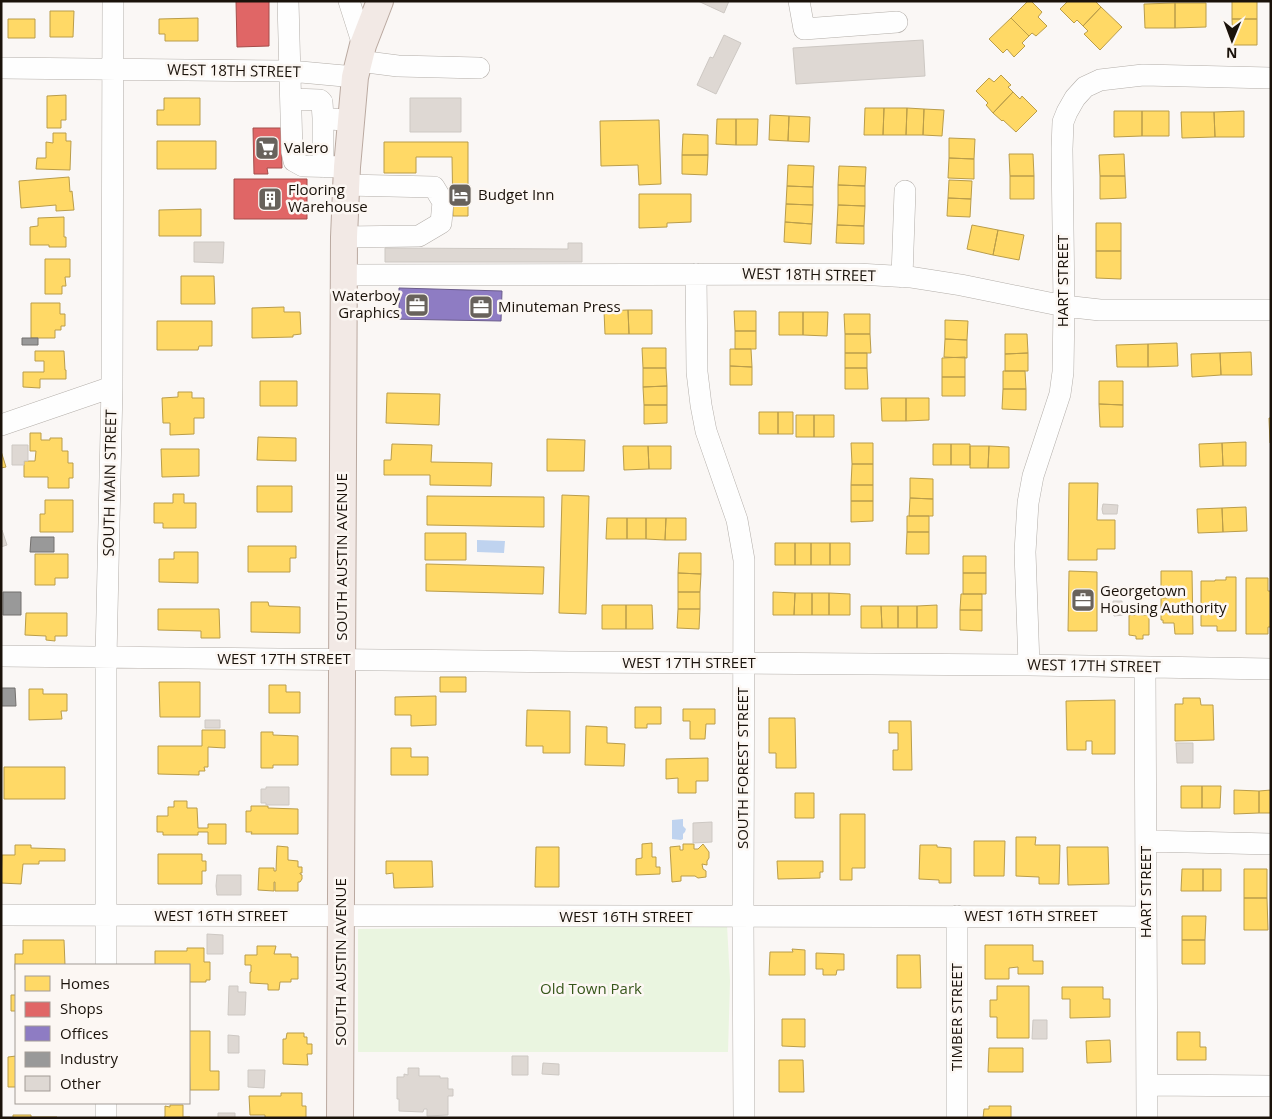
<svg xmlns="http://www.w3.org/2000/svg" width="1272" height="1119" viewBox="0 0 1272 1119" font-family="'Open Sans',sans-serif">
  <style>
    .green { fill: #eaf5e0 }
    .water { fill: #bfd3ef }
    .homes { fill: #ffd966; stroke: #ba9d4a }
    .shops { fill: #e06666; stroke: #a54d4a }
    .offices { fill: #8e7cc3; stroke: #6b5c8c }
    .industry { fill: #999; stroke: #73706e }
    .building { fill: #ded8d3; stroke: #cdc8c3 }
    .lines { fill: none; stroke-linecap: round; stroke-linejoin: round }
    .minor-casing { stroke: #b3aea9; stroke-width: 22 }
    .major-casing { stroke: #baa9a0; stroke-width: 28 }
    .minor { stroke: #fefefe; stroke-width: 21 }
    .major { stroke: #f2e9e5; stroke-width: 26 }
    .labels { text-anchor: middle; stroke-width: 5; stroke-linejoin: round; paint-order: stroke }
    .street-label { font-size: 15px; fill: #1a120a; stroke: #fcf7f3 }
    .poi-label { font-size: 15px; fill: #1a120a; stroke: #fcf7f3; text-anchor: start }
    .park-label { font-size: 15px; fill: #36561a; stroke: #fcf7f3 }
  </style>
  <rect width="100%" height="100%" fill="#faf7f5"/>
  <path class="green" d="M727,925L730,981L728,1052H358V929Z"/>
  <path class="water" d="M477,540L505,541L504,553L477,552Z
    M683,819V826L686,829L685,832L683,834V839L681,840L672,839V820Z"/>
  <path class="homes" d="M1028,1H1031L1042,12L1038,17L1047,26L1036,36L1032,33L1029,36L1011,18Z
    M1068,1H1095L1101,7L1083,26L1077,20L1074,23L1060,9Z
    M1232,1H1257V19H1232Z
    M1175,3V28H1145L1144,4Z
    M1175,3H1206V27L1175,28Z
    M1101,7L1122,27L1100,50L1084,34L1088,31L1083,26Z
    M50,11H74L73,37H50Z
    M198,18V41H165V34H159V19Z
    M1011,18L1029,36L1022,43L1025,46L1014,57L1007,49L1003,53L989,39Z
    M8,19H35V38H8Z
    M1232,19H1257V45H1233Z
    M1001,75L1011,85L1008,87L1013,92L993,113L986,105L988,103L976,91L989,78L994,82Z
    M1013,92L1020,99L1022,96L1037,111L1016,132L1003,120L1002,121L993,113Z
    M66,95V120H61V128H47V96Z
    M164,98H200V125H157V110H164Z
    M865,108H884L883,135H864Z
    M884,108H907L906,135H883Z
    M907,108L924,109L923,135H906Z
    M924,109L944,110L942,136L923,135Z
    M1114,111H1142V136L1114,137Z
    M1142,111H1169V136H1142Z
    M1244,111V137H1215L1214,112Z
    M1181,112H1214L1215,137L1182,138Z
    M770,115L789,116L788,141L769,140Z
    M789,116L810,117L809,142L788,141Z
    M717,119H736V145L716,144Z
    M736,119H758L757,145H736Z
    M659,120L661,184L639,185L638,165L601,166L600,121Z
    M53,133H66V141H71L70,170L36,169L37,158H46V142L53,143Z
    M683,134L708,135V155H682Z
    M949,138L975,139L974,159L949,158Z
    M157,141H216V169H157Z
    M384,142H468V216H453L452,157H416V173H384Z
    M1009,154H1033L1034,176H1010Z
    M1124,154L1125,176H1100L1099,155Z
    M682,155H708L707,175L682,174Z
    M949,158L974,159V179L948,178Z
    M788,165L814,166L813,187L787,186Z
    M839,166L866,167L865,186L838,185Z
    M1010,176H1034V199H1010Z
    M1100,176H1125L1126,198L1100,199Z
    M69,177L70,192L72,191L74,210L56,211V205L21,208L19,181Z
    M949,180L972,181L971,199L948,198Z
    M838,185L865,186V206L838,205Z
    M787,186L813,187V205L786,204Z
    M639,194H691V222L667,223V227L639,228Z
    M948,198L971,199L970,217L947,216Z
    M786,204L813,205L812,224L785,222Z
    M838,205L865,206L864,226L837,225Z
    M201,209V236H159V210Z
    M64,217V237H66V247H49V245H30V227L38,226V218Z
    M785,222L812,224L811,244L784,242Z
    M1096,223H1121V251H1096Z
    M837,225L864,226V244L836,243Z
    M972,225L998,230L993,255L967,249Z
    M998,230L1024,235L1019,260L993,255Z
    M1096,251H1121V279L1096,278Z
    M45,259H70V277H65L66,286H62V294H45Z
    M181,276H214L215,304H181Z
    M31,303H60V314H65V326H61V330H55V338H31Z
    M284,307V312H300L301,334L293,335V337L252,338V308Z
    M628,310H652V334H629Z
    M628,310L629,334H605L604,311Z
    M734,311H756V331H735Z
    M779,312H803V335H779Z
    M803,312H828L827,336L803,335Z
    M844,314H870V334H845Z
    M945,320L968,321L967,340L945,339Z
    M157,321H212V346H199L198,350H157Z
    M735,331H756V349H735Z
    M845,334H870L871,353H845Z
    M1005,334H1027L1028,353L1005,354Z
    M945,339L967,340V358L944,357Z
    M1177,343L1178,366L1148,367V344Z
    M1148,344V367H1117L1116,345Z
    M642,348H666V368H643Z
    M730,349H751L752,367L730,366Z
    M35,351H64L65,370H66V379H40V388L23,387V372H44V361H35Z
    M1251,352L1252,375H1221L1220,353Z
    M845,353H867V368H845Z
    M1028,353V371H1005V354Z
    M1220,353L1221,375L1192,377L1191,354Z
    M965,357V377H942V358Z
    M730,366L752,367V385H730Z
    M643,368H666L667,386L643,387Z
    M845,368H867L868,389H845Z
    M1003,371H1025L1026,389H1003Z
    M942,377H965V396H942Z
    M260,381H297V406H260Z
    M1099,381H1123V405L1099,404Z
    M667,386V405H644L643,387Z
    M1003,389H1026V410L1002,409Z
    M178,392H192V398H204V418H194V434L170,435V423H163L162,398L178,397Z
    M387,393L440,394L439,425L386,423Z
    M881,398H906V421H882Z
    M906,398H929V420L906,421Z
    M1099,404L1123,405V427H1100Z
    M644,405H667V423L644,424Z
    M759,412H778V434H759Z
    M778,412H793V434H778Z
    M796,415H814V437H796Z
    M814,415H834V437H814Z
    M1269,418H1271V443H1270Z
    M30,433H41V440H50V438H62V451H68V463H73V478H69V488H48V477H24V461H35L36,451H30Z
    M258,437L296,438V461L257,460Z
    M547,439L585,440L584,471H547Z
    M1246,442V466H1223L1222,443Z
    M851,443H873V464H852Z
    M1222,443L1223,466L1200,467L1199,444Z
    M392,444L432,445L431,462L492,463L491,486L430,485V475H384V460H391Z
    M933,444H951V465H933Z
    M951,444H970V465H951Z
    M623,446H648L649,469L624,470Z
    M648,446H671V469H649Z
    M970,446H989L988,468H970Z
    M989,446L1009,447V468H988Z
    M161,449H199V476L162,477Z
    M1,451L6,467L1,468Z
    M852,464H873V485H851Z
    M910,478L933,479V499L910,498Z
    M1069,483H1098L1097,520H1115V549H1097V560H1068Z
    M851,485H873V501H851Z
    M257,486H292V512H257Z
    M173,494H184V503H196V528H163V523H154V503H173Z
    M562,495L589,496L586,614L559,613Z
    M427,496L544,497V527L427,525Z
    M910,498L933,499V516H909Z
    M45,500H73V532H40V514H45Z
    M851,501H873V521L851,522Z
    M1246,507L1247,531L1223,532L1222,508Z
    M1222,508L1223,532L1198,533L1197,509Z
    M907,516H929V532H907Z
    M607,518H627V539H606Z
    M627,518H646V539H627Z
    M646,518H666L665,540L646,539Z
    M666,518H686V540H665Z
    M907,532H929V554H906Z
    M425,533H466V560H425Z
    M775,543H795V565H775Z
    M795,543H811V565H795Z
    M811,543H830V565H811Z
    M830,543H850V565H830Z
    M248,546H296V558H290V572H248Z
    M174,552H198V583L159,582V559H174Z
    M679,553H701V574L678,573Z
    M35,554H68V578H55V585H35Z
    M963,556H986V573H963Z
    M426,564L544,567L543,594L426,591Z
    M1069,571L1097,572V631H1068Z
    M1161,571H1192L1193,634H1175L1174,623H1163V620H1161V598H1169L1168,592H1161Z
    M678,573L701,574L700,592H678Z
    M963,573H986V594H963Z
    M1226,577H1236V631H1217V626H1201V581H1215V580H1226Z
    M1246,578H1268V591H1271V627H1268V634H1246Z
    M678,592H700V609H678Z
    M773,592L795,593L794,615H773Z
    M795,593H812V615H794Z
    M812,593H829V615H812Z
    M829,593L850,594V615H829Z
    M961,594H982V610H960Z
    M251,602H268L269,606L300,607V633L251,632Z
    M602,605H626V629H602Z
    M626,605H652L653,629H626Z
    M937,605V628H917V606Z
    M861,606H881L882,628H861Z
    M881,606H898V628H882Z
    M898,606H917V628H898Z
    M158,609H219L220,638H201V631L158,630Z
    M678,609H700L699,629L677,628Z
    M960,610H982V631L960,630Z
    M26,613H67V636H55V641L46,640V636L25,635Z
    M1135,613H1141V615H1149V635H1143V639H1136V636L1129,635V615H1135Z
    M440,677H466V692H440Z
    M159,682H200V717H160Z
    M269,685H286V692H300V713H269Z
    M29,689H43V694H67V711H61L62,719L29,720Z
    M436,696V725L411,726V715H395V697Z
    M1183,698H1200L1201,705H1213L1214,740L1175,741V704H1183Z
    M1115,700V754H1092V741H1086V750H1067L1066,701Z
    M635,707H661V724H647V728H635Z
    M683,709H715V724H706L705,739H690V721H683Z
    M527,710L570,711V753H543V746H526Z
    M769,718H795L796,768H776V753H769Z
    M889,721H911L912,770H893V750H898V733H889Z
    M586,726L607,727V743L625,744L624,766L585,765Z
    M202,730H225V748L208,747V767H204L205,771H199V775L158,774V746H202Z
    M261,732H273V735L298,736V765H273V768H261Z
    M391,748H411V757H428V775H391Z
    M708,758V781H696V793H678V778L666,779V759Z
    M4,767H65V799H4Z
    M1181,786H1202V808H1181Z
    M1202,786H1221L1220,808H1202Z
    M1234,790L1259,791V813L1234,814Z
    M1271,790V813H1259V791Z
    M795,793H814V818H795Z
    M174,801H187V808H197L198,828H208V824H226V844H208V832H198V835H163V832H157V816H168V807H174Z
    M251,806H268V808L298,809V834H251L252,832H246V811H251Z
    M840,814H865V868H852V880H840Z
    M1016,837H1036L1035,845H1060L1059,884H1039V877L1016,876Z
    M974,841H1005L1004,876H974Z
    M652,843V857H656V867H660V874L636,875V859L642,858V844Z
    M683,844H694V849H698L703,844L709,852V858L707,861V865L702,864L703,869L706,871V877L698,878L695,876H681V881L672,882L670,847L680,846V850H683Z
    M15,845H31V848L65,849V861H39V864H23L21,884L1,883L2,855H15Z
    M920,845H937V847L951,848V883H939V880L919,879Z
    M277,846L288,847V860L298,861V867H302V873H300V874L302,875V879L300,882H298V891H275V882H274V891L258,890L259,868H274V871H276Z
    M536,847H559V887H535Z
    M1067,847H1108L1109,884L1068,885Z
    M158,854H202V861H206V871H202V884H158Z
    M386,861H432L433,887L394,888L393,873L386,874Z
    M777,861H823V872H820V878L778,879Z
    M1182,869H1203V891H1181Z
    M1203,869H1221V891H1203Z
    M1244,869H1267V898H1244Z
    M1244,898H1267L1268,930H1244Z
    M1182,916H1206L1205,940H1182Z
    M23,940H64L65,965H16V970H15V954H23Z
    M1182,940H1205V964H1182Z
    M985,945H1033V961H1043V974H1018V967L1009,968V979H985Z
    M257,946H276L274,954H291V957H298V979H291V982H280L279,990H268V984L250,983V972H251V965H245V955H257Z
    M187,948H204V962H210V980H206V982H189V965H155V951H187Z
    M792,949L805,950V975H769L770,952H793Z
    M816,953L844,954V970H837L836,975H823V969H816Z
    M897,955H920L921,988H897Z
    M997,986H1029V1038H997V1017H990V1000H997Z
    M1062,987H1103V999H1110V1017L1070,1018V999H1062Z
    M11,995H16V1011H11Z
    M782,1019H805V1047L782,1046Z
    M189,1031H210V1071H219V1090H190Z
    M1177,1032H1200V1047H1206V1060H1177Z
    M287,1033H304V1037H307V1044H312V1054H307L308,1065L283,1064V1039H286Z
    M1110,1040L1111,1062L1087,1063L1086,1041Z
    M989,1048H1023V1072H988Z
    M16,1055V1089V1087H8V1057L16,1056Z
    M779,1060H803L804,1092H779Z
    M281,1093H302V1106H306V1118H265V1115H250L249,1096H281Z
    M170,1105H183V1117H190V1118H164L165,1116V1106L170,1107Z
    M989,1106H1011V1118H983L984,1109H989Z
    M13,1115H31V1117H57V1118H13Z"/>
  <path class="shops" d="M236,1H269V46L237,47Z
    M253,128H281L282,168H267L268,174H254Z
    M234,179H307V219H234Z"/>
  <path class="offices" d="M399,288L502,291L501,321L390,319V309H399Z"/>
  <path class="industry" d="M22,338H38V345H22Z
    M31,537H54V552H30Z
    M3,592H21V615H3Z
    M1,688H15L16,706H1Z"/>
  <path class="building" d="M698,1H729L724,13Z
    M724,35L741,43L716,94L697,85L710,57L713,58Z
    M923,40L925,76L796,84L793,48Z
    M410,98H461V132H410Z
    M194,242H224L223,263L194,262Z
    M568,243H582V262H385V248L568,249Z
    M12,445H28V461H24V465H12Z
    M1103,504L1118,505L1117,514H1103L1102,509Z
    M1,530H2L7,545L1,547Z
    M1113,601H1122L1123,615L1114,616Z
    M205,720H220V728H205Z
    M1176,743H1193V763H1177Z
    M266,787H289V805H266V803H261V789H266Z
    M712,822V842L693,843V823Z
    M217,875H241V895H217L216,886Z
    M207,934L223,935V954H207Z
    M229,986H238V992H246L245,1015H228Z
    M1033,1020H1047V1039H1032Z
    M228,1035L239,1036V1053H228Z
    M512,1056H528V1075H512Z
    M543,1063L559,1064V1075L542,1074Z
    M408,1068H419V1076H440V1078H448V1089H453V1096H448V1115L427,1116V1109H424L423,1112L399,1111V1099H397V1077H404V1074L408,1075Z
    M248,1070H265L264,1088L248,1087Z
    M218,1113H235V1118H218Z"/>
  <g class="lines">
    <g class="minor-casing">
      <path id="minor" d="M288,1L292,152L294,161L303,166L347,167
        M349,1L363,45
        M799,1L804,29L897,22
        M359,61L398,66L479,68
        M1,68L290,71L355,77
        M291,99L320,100L322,102L323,118
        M323,167V118L351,121
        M344,237L419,236L441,223L443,202L434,187L345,185
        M696,274L697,372L701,405L706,431L737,520L744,560L743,916L744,1118
        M343,275L858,274L910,277L961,285L1064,306L1100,310H1271
        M902,277L905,191
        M1,425L112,387
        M1,656L570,662L1029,665L1271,669
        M1029,665L1025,552L1028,503L1033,476L1060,394L1063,372L1064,306L1062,149L1063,122L1067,112L1075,98L1085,87L1100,80L1143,75L1271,78
        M1145,667L1147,1118
        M1146,841L1271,844
        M1,915C383,918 764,915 1145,917
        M106,965V658L112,387L113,1
        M1147,1085L1271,1086
        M106,1118V1103
        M957,1118V916"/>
    </g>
    <g class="major-casing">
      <path id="major" d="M340,1118L344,237L347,167L355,77L363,45L380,1"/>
    </g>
    <use href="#minor" class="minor"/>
    <use href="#major" class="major"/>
  </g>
  <defs>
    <g id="supermarket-square" transform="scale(1.25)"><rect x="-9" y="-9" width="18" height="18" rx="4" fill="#68625c" stroke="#fcf7f3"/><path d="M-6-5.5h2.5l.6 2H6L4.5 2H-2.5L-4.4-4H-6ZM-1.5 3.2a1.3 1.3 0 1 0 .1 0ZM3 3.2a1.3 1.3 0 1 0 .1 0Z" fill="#fff"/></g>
    <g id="hotel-square" transform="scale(1.25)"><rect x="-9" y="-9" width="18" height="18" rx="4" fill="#68625c" stroke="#fcf7f3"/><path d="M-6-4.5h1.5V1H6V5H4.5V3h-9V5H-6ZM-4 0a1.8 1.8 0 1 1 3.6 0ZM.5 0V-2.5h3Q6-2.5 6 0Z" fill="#fff"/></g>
    <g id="building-square" transform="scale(1.25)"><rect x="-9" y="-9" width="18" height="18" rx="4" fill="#68625c" stroke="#fcf7f3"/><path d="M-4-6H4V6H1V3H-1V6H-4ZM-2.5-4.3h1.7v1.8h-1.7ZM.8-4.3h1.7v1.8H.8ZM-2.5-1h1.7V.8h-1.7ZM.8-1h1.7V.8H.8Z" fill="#fff"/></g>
    <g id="office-square" transform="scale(1.25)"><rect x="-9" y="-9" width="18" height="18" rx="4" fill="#68625c" stroke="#fcf7f3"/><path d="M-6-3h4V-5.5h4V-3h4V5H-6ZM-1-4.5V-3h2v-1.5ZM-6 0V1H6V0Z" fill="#fff"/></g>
  </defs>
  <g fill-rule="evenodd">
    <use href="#supermarket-square" x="267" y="148"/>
    <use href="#hotel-square" x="460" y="195"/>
    <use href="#building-square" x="270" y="199"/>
    <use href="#office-square" x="417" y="305"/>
    <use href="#office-square" x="481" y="307"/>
    <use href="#office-square" x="1083" y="600"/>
  </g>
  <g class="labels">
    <g class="street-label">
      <text transform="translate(234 71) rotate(1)" y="5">WEST 18TH STREET</text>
      <text transform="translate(809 275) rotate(1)" y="5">WEST 18TH STREET</text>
      <text transform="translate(1063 281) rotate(-90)" y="5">HART STREET</text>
      <text transform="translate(110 483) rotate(-89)" y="5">SOUTH MAIN STREET</text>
      <text transform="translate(342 557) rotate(-90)" y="5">SOUTH AUSTIN AVENUE</text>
      <text x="284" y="664">WEST 17TH STREET</text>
      <text x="689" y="668">WEST 17TH STREET</text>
      <text transform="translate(1094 666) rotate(1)" y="5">WEST 17TH STREET</text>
      <text transform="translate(743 768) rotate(-90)" y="5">SOUTH FOREST STREET</text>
      <text transform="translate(1146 892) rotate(-90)" y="5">HART STREET</text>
      <text x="221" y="921">WEST 16TH STREET</text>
      <text x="1031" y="921">WEST 16TH STREET</text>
      <text x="626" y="922">WEST 16TH STREET</text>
      <text transform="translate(341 962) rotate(-90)" y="5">SOUTH AUSTIN AVENUE</text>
      <text transform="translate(957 1017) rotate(-90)" y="5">TIMBER STREET</text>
    </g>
    <g class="poi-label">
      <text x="284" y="153">Valero</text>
      <text x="288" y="195">Flooring<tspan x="288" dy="17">Warehouse</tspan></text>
      <text x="478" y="200">Budget Inn</text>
      <text x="400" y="301" text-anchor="end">Waterboy<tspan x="400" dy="17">Graphics</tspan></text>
      <text x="498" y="312">Minuteman Press</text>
      <text x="1100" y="596">Georgetown<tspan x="1100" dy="17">Housing Authority</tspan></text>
    </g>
    <g class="park-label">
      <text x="591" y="994">Old Town Park</text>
    </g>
  </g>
  <rect width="1272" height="1119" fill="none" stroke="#1a120a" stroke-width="5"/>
  <rect x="15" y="964" width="175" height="140" fill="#fcf7f3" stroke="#a29b96"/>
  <rect x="25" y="976" width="25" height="15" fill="#ffd966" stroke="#a29b96"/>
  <text x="60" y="989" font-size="15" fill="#1a120a">Homes</text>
  <rect x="25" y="1002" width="25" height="15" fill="#e06666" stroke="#a29b96"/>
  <text x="60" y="1014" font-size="15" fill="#1a120a">Shops</text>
  <rect x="25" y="1026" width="25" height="15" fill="#8e7cc3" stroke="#a29b96"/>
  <text x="60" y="1039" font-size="15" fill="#1a120a">Offices</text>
  <rect x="25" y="1052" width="25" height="15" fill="#999999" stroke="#a29b96"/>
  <text x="60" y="1064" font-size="15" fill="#1a120a">Industry</text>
  <rect x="25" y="1076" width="25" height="15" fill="#ded8d3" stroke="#a29b96"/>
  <text x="60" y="1089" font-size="15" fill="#1a120a">Other</text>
  <g transform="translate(1232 40) rotate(181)" stroke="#fcf7f3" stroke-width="4" paint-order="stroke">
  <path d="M0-4L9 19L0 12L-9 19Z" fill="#1a120a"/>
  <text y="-8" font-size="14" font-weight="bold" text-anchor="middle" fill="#1a120a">N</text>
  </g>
</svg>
